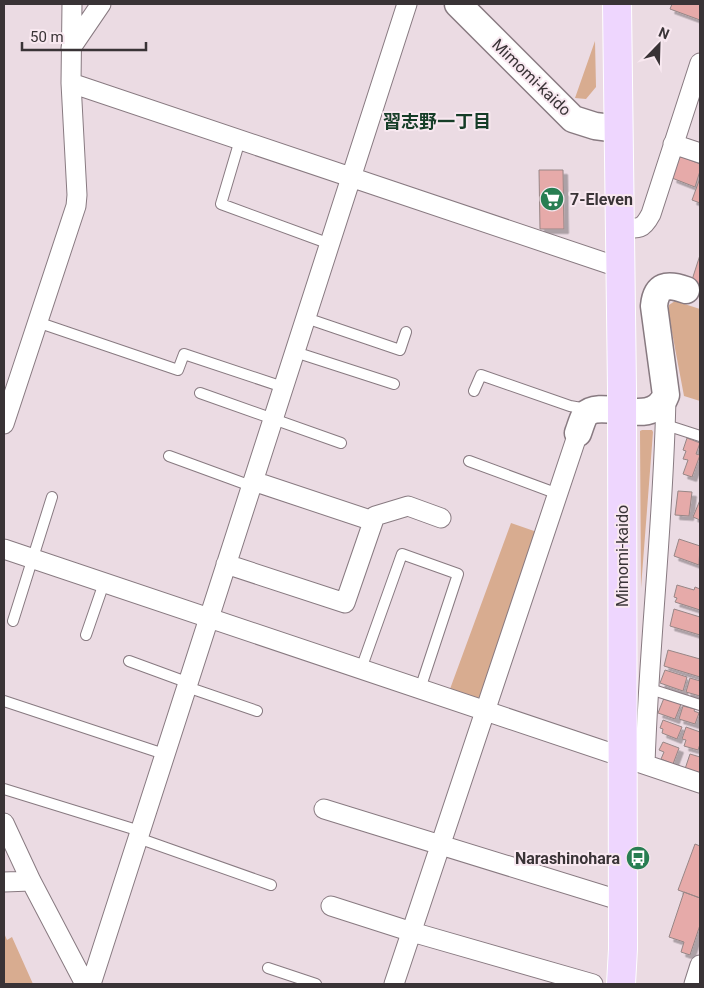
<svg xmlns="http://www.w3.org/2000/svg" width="704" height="988" viewBox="0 0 704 988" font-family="Roboto,'Noto Sans JP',sans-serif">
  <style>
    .green { fill: #d8ac90 }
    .building { fill: #e6aaa9; stroke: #978686; filter: url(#shadow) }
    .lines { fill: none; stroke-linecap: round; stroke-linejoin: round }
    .lane-casing { stroke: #887a81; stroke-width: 12 }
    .street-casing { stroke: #887a81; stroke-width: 21 }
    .secondary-casing { stroke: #887a81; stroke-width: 29 }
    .primary-casing { stroke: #fff; stroke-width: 30 }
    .lane { stroke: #fff; stroke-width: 10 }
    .street { stroke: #fff; stroke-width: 19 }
    .secondary { stroke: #fff; stroke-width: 26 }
    .primary { stroke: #eed6fe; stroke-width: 28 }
    .labels { text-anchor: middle; stroke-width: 4; stroke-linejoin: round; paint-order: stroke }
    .street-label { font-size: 16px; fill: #393336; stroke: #f8e8f0 }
    .poi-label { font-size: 16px; font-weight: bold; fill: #393336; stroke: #f8e8f0; text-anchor: start }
    .neighbourhood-label { font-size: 18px; font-weight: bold; fill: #153d27; stroke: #f8e8f0 }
  </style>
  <defs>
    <filter id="shadow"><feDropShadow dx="4.5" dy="4.5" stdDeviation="0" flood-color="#0004"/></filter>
  </defs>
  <rect width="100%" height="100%" fill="#ebdbe3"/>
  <path class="green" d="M595,41L596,87L586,99L575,98Z
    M675,301L700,309V401L684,396L668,311L669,305Z
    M642,430H652L653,432L641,588L640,431Z
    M511,523L537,532L483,694L477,699L450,689Z
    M4,933L7,940L12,937L33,984H4Z"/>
  <path class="building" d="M672,4H700V20L670,9Z
    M680,156L700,164V171L695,187L672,178Z
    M539,170H563L564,229H540Z
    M700,178V203L692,200Z
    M700,255V286L691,283Z
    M687,438L700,443L696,454L700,455L692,477L683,474L688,460L683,459L686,451L683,450Z
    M678,491L692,492L689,516L675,515Z
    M700,500V520L693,517Z
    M679,539L700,546L699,565L674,556Z
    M677,585L694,590L695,587L700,589V610L675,602L677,598L674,597Z
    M674,609L700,617V635L670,626Z
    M668,650L700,659V677L664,666Z
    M665,670L687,677L683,691L660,683Z
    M690,678L700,681V696L686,692Z
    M664,698L681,704L675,719L658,713Z
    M683,706L695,709L694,711L699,713L695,724L679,719Z
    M663,720L682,727L677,739L662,733L663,729L660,728Z
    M686,727L700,732V744L698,750L684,746L686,740L682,739Z
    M663,742L679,748L673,764L661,759L664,752L659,750Z
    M690,754L700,757V774L685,769Z
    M695,844L700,846V898L678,890Z
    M684,892L700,898V925L690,955L681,952L684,942L669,937Z"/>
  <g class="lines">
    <g class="lane-casing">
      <path id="lane" d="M240,140L221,204L330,244
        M306,318L400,350L406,332
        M37,322L178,370L184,354L283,387
        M295,352L394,384
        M474,391L481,375L570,406L587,409
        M200,393L341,443
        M666,425L700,436
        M169,456L251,486
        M469,461L558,494
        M13,621L52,497
        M86,635L104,583
        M129,661L189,683
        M361,669L402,554L458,574L420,689
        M187,687L257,711
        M647,688L700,705
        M4,701L164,754
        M4,789L140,831
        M138,838L271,885
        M268,968L316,984"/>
    </g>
    <g class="street-casing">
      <path id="street" d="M71,48L101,4
        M71,83L621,268
        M673,144L700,153
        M620,226C638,229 642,231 651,214L700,63
        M4,424L76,206L77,195L71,83L72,4
        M253,481L373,521
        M4,549L700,783
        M226,564L345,603L375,516L408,506L441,518
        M645,764C649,641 664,518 666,395
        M324,809L622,901
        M4,823L31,881L85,984
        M4,882L31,881
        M331,906L412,932L593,984
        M91,984L407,4
        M394,984L578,433
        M694,984L700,965"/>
    </g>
    <g class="secondary-casing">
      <path id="secondary" d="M458,4L573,119L595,126L618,129
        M578,433C580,428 582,420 585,415C601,397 653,430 666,395L654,306C656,285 667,283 686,290"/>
    </g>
    <g class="primary-casing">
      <path id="primary" d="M617,4L622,389L623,949L621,984"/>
    </g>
    <use href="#lane" class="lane"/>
    <use href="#street" class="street"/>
    <use href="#secondary" class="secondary"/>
    <use href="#primary" class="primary"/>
  </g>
  <defs>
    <g id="supermarket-disc" transform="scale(1.25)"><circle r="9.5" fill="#287e52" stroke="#f8e8f0"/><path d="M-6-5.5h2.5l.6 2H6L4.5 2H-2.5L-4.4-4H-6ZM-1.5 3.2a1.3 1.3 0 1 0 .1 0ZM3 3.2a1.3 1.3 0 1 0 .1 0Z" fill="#fff"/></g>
    <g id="bus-disc" transform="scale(1.25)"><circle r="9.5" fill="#287e52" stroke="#f8e8f0"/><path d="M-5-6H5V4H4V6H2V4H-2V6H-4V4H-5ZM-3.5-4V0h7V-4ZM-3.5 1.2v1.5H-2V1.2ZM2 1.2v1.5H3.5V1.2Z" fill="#fff"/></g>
  </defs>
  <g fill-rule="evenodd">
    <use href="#supermarket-disc" x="552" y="199"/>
    <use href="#bus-disc" x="638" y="858"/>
  </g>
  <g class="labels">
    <g class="street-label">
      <text transform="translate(532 77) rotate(44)" y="6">Mimomi-kaido</text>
      <text transform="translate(622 556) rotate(-90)" y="6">Mimomi-kaido</text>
    </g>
    <g class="poi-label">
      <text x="570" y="205">7-Eleven</text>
      <text x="620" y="864" text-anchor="end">Narashinohara</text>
    </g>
    <g class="neighbourhood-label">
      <text x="437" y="128">習志野一丁目</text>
    </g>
  </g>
  <rect width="704" height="988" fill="none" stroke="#393336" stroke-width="10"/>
  <g transform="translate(659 45) rotate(23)" stroke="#f8e8f0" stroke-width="4" paint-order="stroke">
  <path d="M0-4L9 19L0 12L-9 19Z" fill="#393336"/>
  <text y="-8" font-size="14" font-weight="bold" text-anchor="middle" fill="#393336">N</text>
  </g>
  <path d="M22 42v8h124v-8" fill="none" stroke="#393336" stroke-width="2.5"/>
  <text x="30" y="42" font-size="15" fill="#393336" stroke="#f8e8f0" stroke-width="4" paint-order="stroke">50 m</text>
</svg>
